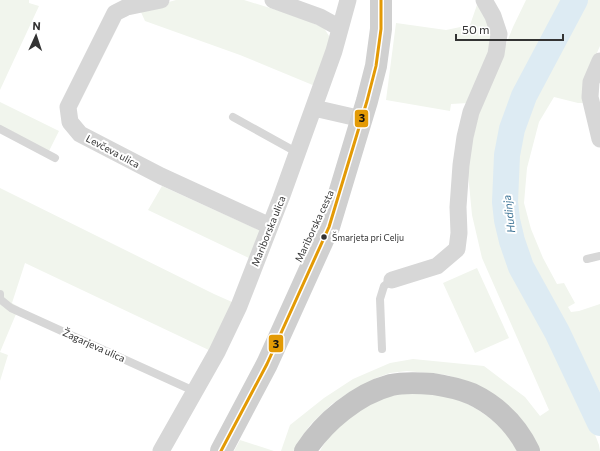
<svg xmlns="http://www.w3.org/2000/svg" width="600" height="451" viewBox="0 0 600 451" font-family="Commissioner,sans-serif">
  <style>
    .green { fill: #f1f5ed }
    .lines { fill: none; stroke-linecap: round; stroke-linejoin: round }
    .river { stroke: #ddebf3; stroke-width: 26 }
    .service { stroke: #d7d7d7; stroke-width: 8 }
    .minor { stroke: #d7d7d7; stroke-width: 17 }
    .secondary { stroke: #d0d0d0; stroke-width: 22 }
    .motorway { stroke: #c4c4c4; stroke-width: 22 }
    .bus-1-casing { stroke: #fff; stroke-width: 6 }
    .bus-1 { stroke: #e39a05; stroke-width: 3 }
    .bus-dot { fill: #333; stroke: #fff; stroke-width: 1.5 }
    .labels { text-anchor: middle; stroke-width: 4; stroke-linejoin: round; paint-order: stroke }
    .bus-label { font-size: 9px; fill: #333; stroke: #fff; text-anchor: start }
    .street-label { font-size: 10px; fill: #333; stroke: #fff }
    .water-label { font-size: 11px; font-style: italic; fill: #3f7597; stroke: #fff }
    .line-badge { stroke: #fff; stroke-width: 1.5 }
    .pale-badge-label { font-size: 11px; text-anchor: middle; font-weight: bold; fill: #111 }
  </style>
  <rect width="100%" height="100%" fill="#fff"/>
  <path class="green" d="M0,0H29V3L39,6L0,90Z
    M176,0H244L299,17L324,28L329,36V49L315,86L240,55L145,21L140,10Z
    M526,0H567C559,15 552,31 543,45C534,60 522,73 515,88C504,110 499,132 496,155C495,167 493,179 493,191C493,234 516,276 533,314L537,320L584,406L599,445L600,451H540L529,431L476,385L447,375L407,371L390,373L376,378L351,391L332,404L311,424L298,442L294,451H281L290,425L324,398L353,379L390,363L413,359L484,366L525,397L540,416L549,410L482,258L472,215L467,163L480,109L513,27Z
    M586,0H600V46L588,73L587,103H578L554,97L539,122L527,168L524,203L531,229L543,258L557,284L564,283L575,303L568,307L571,312L579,311L600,304V393L568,327L526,250L521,234L518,221L514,186L516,153L521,130L531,102L560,51Z
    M478,2L490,19L494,42L468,103L451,104L450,111L386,100L396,23L446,30L470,25Z
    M0,102L59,131L48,153L0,126Z
    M162,186L261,231L251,259L148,210Z
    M0,188L214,294L232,302L213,352L25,263L12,303L19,307L0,352L8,355L0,381Z
    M477,268L509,338L475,353L443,283Z
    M420,392C428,393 437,393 445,395C471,402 506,425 517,451H320C331,428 367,401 392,394C401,392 411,393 420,392Z
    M240,440L274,451H234Z"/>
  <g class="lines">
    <path class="river" d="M575,0L524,96L512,129L507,155L505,202L507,220L512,241L521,267L557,332L600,423"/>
    <path class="service" d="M233,117L298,153
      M0,129L55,158
      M587,259L600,256
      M0,294V299L11,308L194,391
      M382,349L380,299L384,286L392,280"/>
    <path class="minor" d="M161,0L127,7L115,13L68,107L70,122L80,134L161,176L270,226
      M273,0L320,17L340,28
      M600,61L591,82L590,97L600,139
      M314,108L362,119
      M392,280L437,266L457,249L459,233L458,207L461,165L465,137L471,112L496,54L499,34L493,16L484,0
      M161,451L217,352L239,306L281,198L334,51L348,0"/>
    <path class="secondary" d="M221,451L267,364L329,227L367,101L376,66L381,29V0"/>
    <path class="motorway" d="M305,451C324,422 357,394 391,385C404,382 420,383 433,384C446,386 460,389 472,394C497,406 517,426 529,451"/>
    <g class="bus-1-casing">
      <path id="bus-1" d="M221,451L267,364L329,227L367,101L376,66L381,29V0"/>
    </g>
    <use href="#bus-1" class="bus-1"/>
  </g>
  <circle class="bus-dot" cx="324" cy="237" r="3.5"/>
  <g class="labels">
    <g class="bus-label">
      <text x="332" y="241">Šmarjeta pri Celju</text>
    </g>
    <g class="street-label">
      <text transform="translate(113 151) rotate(28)" y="4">Levčeva ulica</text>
      <text transform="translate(314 226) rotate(-65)" y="4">Mariborska cesta</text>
      <text transform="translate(268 231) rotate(-68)" y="4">Mariborska ulica</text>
      <text transform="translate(94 345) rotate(24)" y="4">Žagarjeva ulica</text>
    </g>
    <g class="water-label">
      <text transform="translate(509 214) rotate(-97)" y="4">Hudinja</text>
    </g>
  </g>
  <g class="line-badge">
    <rect x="354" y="109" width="15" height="19" rx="4" fill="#e39a05"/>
    <rect x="268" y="334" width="16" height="19" rx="4" fill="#e39a05"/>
  </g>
  <g class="pale-badge-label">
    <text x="362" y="122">3</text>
    <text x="276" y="348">3</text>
  </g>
  <g transform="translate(36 36) rotate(3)" stroke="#ffffff" stroke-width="3" paint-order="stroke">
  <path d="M0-3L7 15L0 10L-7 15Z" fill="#333333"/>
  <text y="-6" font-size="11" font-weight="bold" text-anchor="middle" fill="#333333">N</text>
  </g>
  <path d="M456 34v6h107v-6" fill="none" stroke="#333333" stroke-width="2"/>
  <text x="462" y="34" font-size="12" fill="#333333" stroke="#ffffff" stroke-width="3" paint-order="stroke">50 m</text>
</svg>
